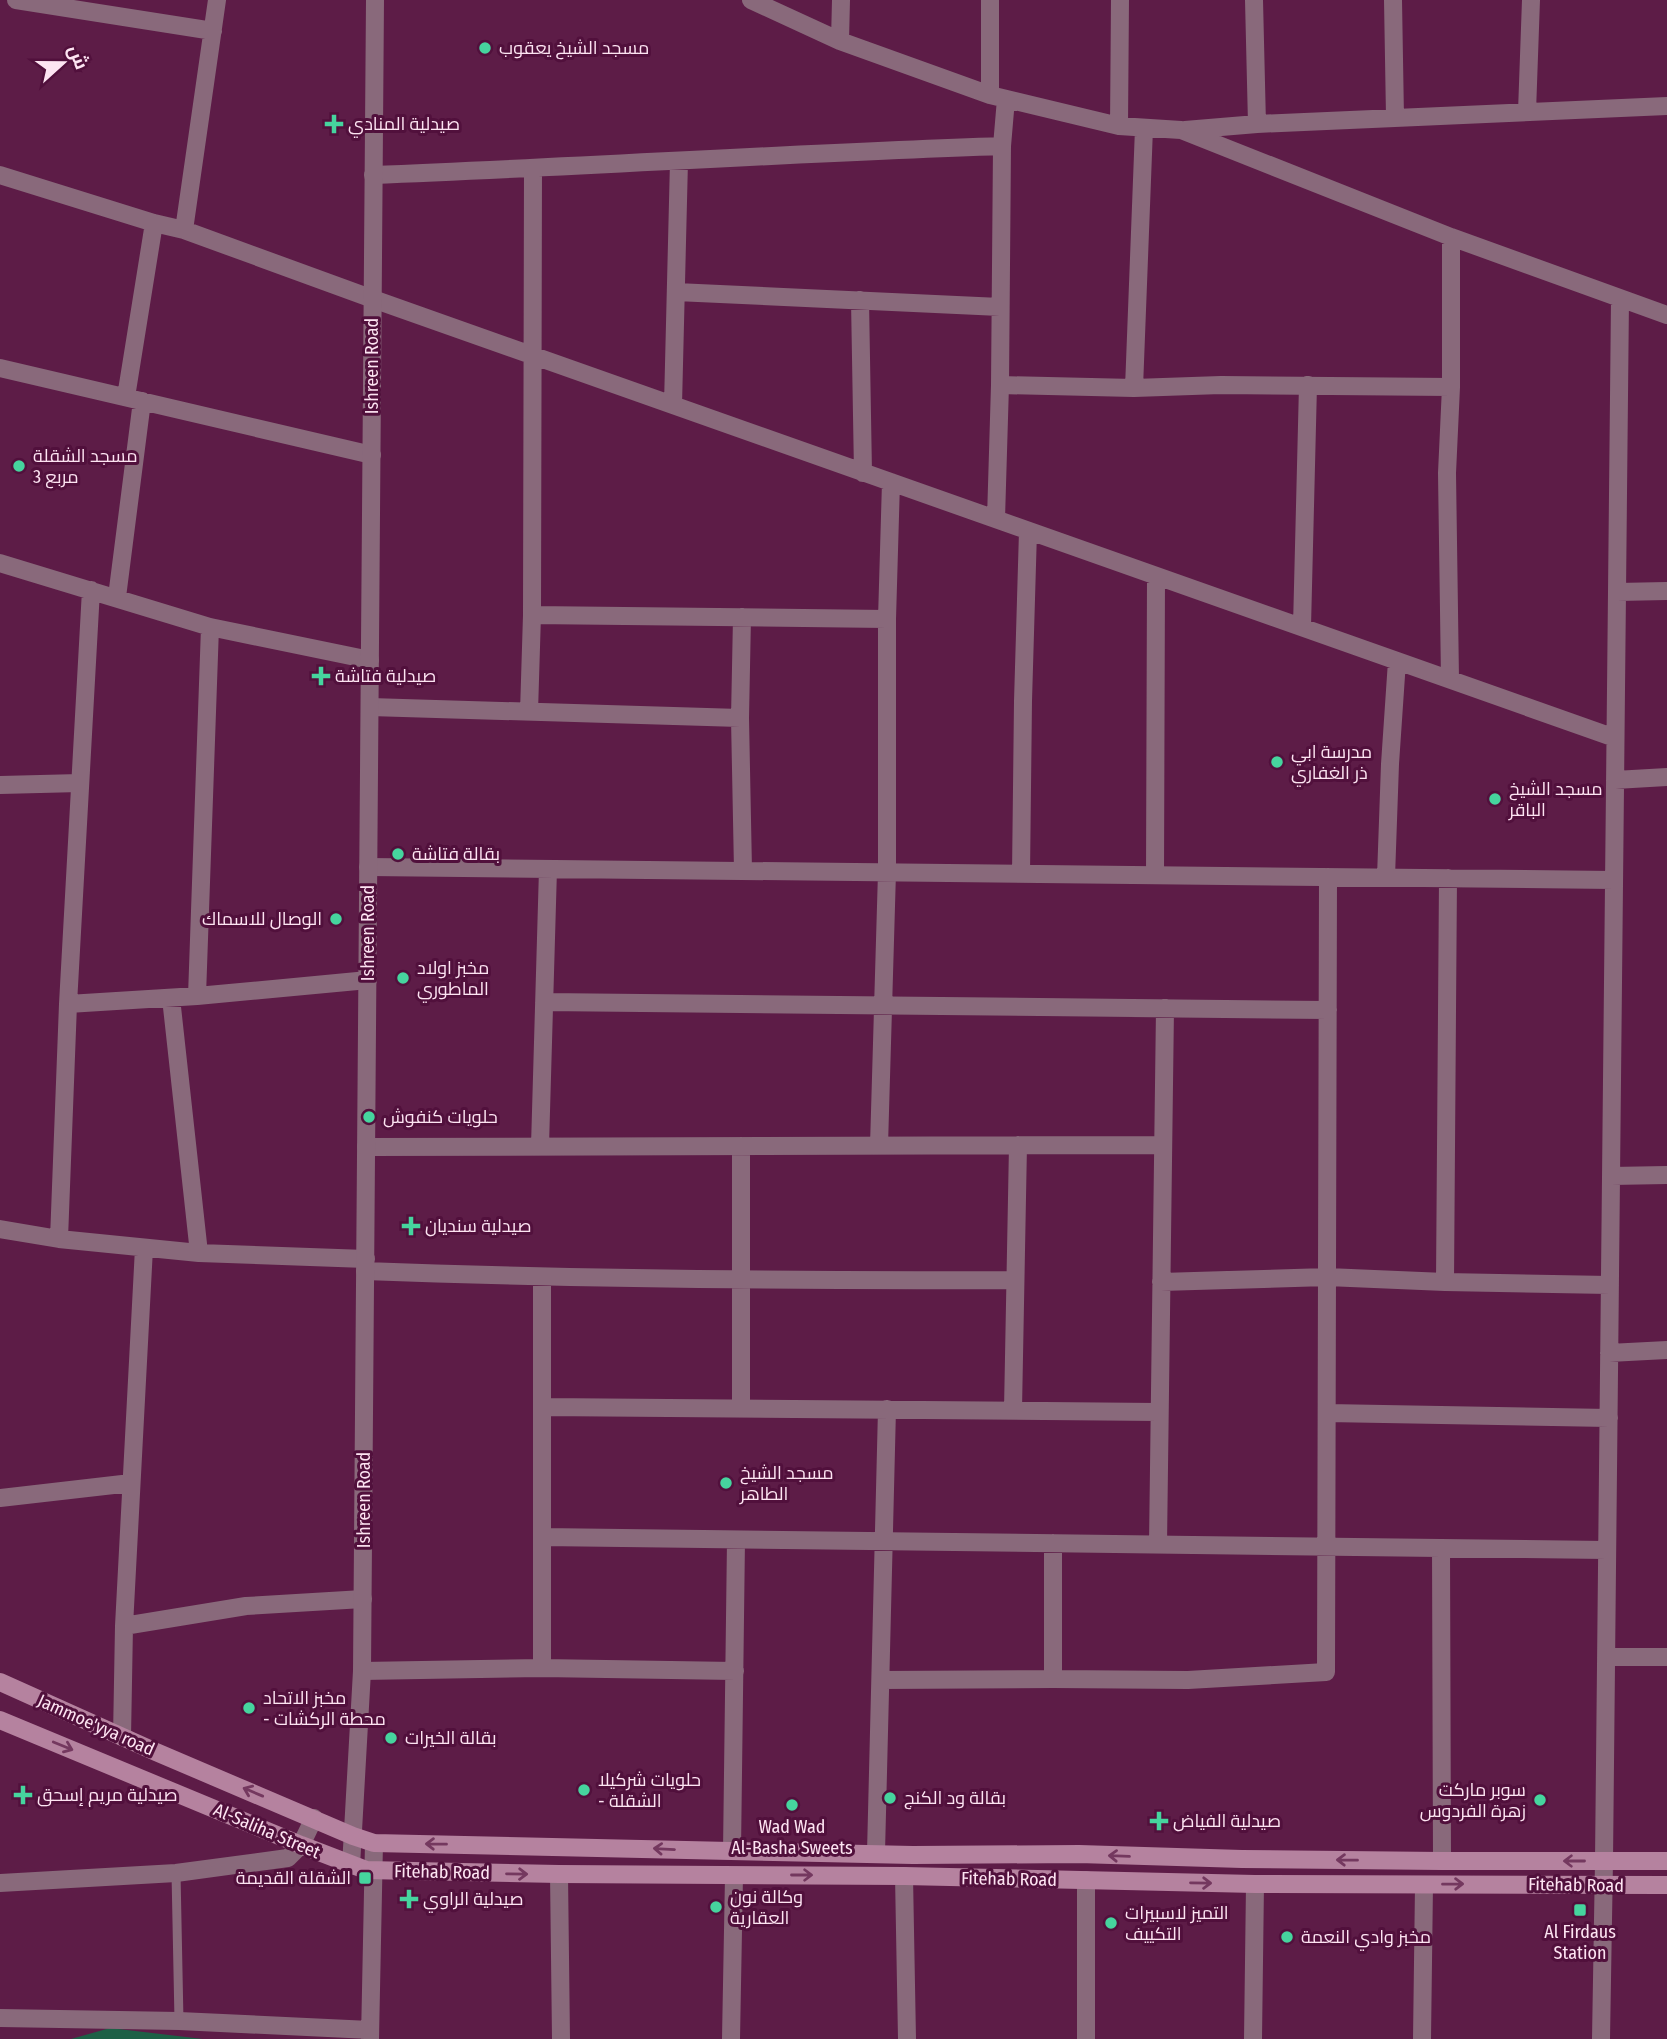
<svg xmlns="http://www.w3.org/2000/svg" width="1667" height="2039" viewBox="0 0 1667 2039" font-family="'Fira Sans Condensed',Cairo,sans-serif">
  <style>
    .green { fill: #1d6046 }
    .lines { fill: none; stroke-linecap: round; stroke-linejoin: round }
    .service { stroke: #89697b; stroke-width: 9 }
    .minor { stroke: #89697b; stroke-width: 18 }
    .tertiary { stroke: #89697b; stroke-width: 18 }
    .secondary { stroke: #b5829f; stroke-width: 18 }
    .oneway { stroke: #74385f }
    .poi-dot { fill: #46d49e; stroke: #51103c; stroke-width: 2.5 }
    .labels { text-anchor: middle; stroke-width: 6; stroke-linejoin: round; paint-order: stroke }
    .poi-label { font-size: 18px; fill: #fde4f2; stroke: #51103c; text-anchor: start }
    .street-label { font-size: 18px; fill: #fde4f2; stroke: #51103c }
  </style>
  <rect width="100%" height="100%" fill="#5d1c47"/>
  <path class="green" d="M110,2028L203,2039H71Z"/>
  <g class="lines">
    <path class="service" d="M176,1873L179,2021"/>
    <path class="minor" d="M16,0L213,31
      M751,0L840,41L990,95L1119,126L1181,130L1451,237L1667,315
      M1254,0L1257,124
      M1393,0L1395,117
      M840,41L841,0
      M990,95V0
      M1527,112L1531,0
      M1119,126L1120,0
      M1185,130L1257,124L1667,106
      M0,175L154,223L184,230L373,299L1615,738
      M373,175C583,167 792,153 1002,146L1006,99
      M184,230L217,0
      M676,292L1000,307
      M860,300L863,473
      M0,368L372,455
      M1000,385L1134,388L1221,385L1451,387
      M1134,388L1144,128
      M126,397L154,223
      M673,405L679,161
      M996,519L1000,385L1002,146
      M0,563L210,627L370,660
      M1617,592L1667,591
      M117,597L142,401
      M532,615L887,619
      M742,617L740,718L743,870
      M1302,627L1308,385
      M1450,679L1447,473L1451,387V237
      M370,707L740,718
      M529,712L532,615L533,169
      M1615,780L1667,777
      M0,785L80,783
      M368,867L1614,880
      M1021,874L1023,701L1028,531
      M1155,875L1156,576
      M1386,877L1390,764L1397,661
      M197,996L210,627
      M171,998L199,1253
      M544,1002L1328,1010
      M68,1004L197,996L368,980
      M540,1146L548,869
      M741,1146V1408
      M879,1146L887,872V619L891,482
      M366,1147L1163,1145
      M1611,1176L1667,1175
      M0,1229L59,1239L199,1253L366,1259
      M59,1239L68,1004L91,590
      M365,1271C582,1279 798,1281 1015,1280
      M542,1278V1668
      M1161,1282L1327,1277L1445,1282L1610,1285
      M1445,1282L1448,878
      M1609,1353L1667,1350
      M542,1407L1158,1412
      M1013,1410L1018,1145
      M1327,1413L1609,1418
      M0,1498L131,1483
      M542,1537L1607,1550
      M1053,1543V1679
      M1158,1545L1165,1008
      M1441,1548L1442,1861
      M124,1626L246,1606L363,1599
      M1606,1657H1667
      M362,1671L542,1668L735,1671
      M881,1680L1053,1679L1188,1680L1326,1672L1328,877
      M122,1737L124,1626L144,1248
      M732,1851L736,1540
      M876,1853L887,1409
      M1604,1861L1620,299
      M559,1874L561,2039
      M904,1876L907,2039
      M0,1883L176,1873L288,1858L301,1845L314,1818
      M0,2018L179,2021L370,2030
      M370,2039L374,1843
      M731,2039L734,1876
      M1086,2039V1880
      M1253,2039L1255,1884
      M1422,2039L1424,1885"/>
    <path class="tertiary" d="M351,1866L362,1671L375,0
      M1601,2039L1604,1861"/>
    <path class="secondary" d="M0,1682L156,1752L353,1836L374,1843L913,1855L1079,1854L1242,1859L1442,1861H1667
      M0,1720L301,1845L366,1870L559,1874L904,1876L1255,1884L1667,1885"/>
  </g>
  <defs><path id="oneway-shaft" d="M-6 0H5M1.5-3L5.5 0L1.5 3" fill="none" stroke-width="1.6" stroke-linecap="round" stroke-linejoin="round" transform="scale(1.75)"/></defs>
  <g class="oneway">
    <use href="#oneway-shaft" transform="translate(63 1746) rotate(22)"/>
    <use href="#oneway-shaft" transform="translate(253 1792) rotate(-157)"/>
    <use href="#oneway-shaft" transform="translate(436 1844) rotate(-179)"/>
    <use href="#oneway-shaft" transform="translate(664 1849) rotate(-177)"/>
    <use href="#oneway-shaft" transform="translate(1119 1856) rotate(-178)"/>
    <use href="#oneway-shaft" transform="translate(1347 1860) rotate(-179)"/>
    <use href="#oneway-shaft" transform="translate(1574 1861) rotate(180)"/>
    <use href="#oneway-shaft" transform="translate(517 1874) rotate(1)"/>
    <use href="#oneway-shaft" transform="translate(802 1875)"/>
    <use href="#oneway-shaft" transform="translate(1201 1883) rotate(1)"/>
    <use href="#oneway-shaft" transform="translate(1453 1884) rotate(-1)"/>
  </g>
  <g class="poi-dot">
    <circle cx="485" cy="48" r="7"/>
    <path d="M330.5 113.5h7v7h7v7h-7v7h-7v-7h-7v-7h7z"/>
    <circle cx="19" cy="466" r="7"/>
    <path d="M317.5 665.5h7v7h7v7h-7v7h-7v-7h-7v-7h7z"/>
    <circle cx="1277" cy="762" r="7"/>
    <circle cx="1495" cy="799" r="7"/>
    <circle cx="398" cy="854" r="7"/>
    <circle cx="336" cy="919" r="7"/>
    <circle cx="403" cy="978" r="7"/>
    <circle cx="369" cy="1117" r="7"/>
    <path d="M407.5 1215.5h7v7h7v7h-7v7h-7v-7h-7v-7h7z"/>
    <circle cx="726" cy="1483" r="7"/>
    <circle cx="249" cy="1708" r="7"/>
    <circle cx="391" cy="1738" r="7"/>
    <circle cx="584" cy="1790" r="7"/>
    <path d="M19.5 1784.5h7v7h7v7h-7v7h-7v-7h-7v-7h7z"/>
    <circle cx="890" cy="1798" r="7"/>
    <circle cx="1540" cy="1800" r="7"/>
    <circle cx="792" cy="1805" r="7"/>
    <path d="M1155.5 1810.5h7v7h7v7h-7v7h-7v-7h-7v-7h7z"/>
    <rect x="358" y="1871" width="14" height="14" rx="3.5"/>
    <path d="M405.5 1888.5h7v7h7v7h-7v7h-7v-7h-7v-7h7z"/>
    <circle cx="716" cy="1907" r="7"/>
    <rect x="1573" y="1903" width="14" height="14" rx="3.5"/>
    <circle cx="1111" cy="1923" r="7"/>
    <circle cx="1287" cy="1937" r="7"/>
  </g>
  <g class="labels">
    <g class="poi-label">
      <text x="499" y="54">مسجد الشيخ يعقوب</text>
      <text x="348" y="130">صيدلية المنادي</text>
      <text x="33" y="462">مسجد الشقلة<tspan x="33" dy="21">مربع 3</tspan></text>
      <text x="335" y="682">صيدلية فتاشة</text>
      <text x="1291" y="758">مدرسة ابي<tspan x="1291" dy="21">ذر الغفاري</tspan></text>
      <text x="1509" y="795">مسجد الشيخ<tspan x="1509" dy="21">الباقر</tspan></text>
      <text x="412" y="860">بقالة فتاشة</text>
      <text x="322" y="925" text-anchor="end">الوصال للاسماك</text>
      <text x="417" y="974">مخبز اولاد<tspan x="417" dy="21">الماطوري</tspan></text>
      <text x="383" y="1123">حلويات كنفوش</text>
      <text x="425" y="1232">صيدلية سنديان</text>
      <text x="740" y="1479">مسجد الشيخ<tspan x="740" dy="21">الطاهر</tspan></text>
      <text x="263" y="1704">مخبز الاتحاد<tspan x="263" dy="21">- محطة الركشات</tspan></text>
      <text x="405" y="1744">بقالة الخيرات</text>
      <text x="598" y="1786">حلويات شركيلا<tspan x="598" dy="21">- الشقلة</tspan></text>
      <text x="1526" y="1796" text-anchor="end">سوبر ماركت<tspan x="1526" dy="21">زهرة الفردوس</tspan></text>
      <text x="37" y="1801">صيدلية مريم إسحق</text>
      <text x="904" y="1804">بقالة ود الكنج</text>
      <text x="1173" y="1827">صيدلية الفياض</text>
      <text x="792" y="1833" text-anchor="middle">Wad Wad<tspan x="792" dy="21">Al-Basha Sweets</tspan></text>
      <text x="351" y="1884" text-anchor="end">الشقلة القديمة</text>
      <text x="730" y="1903">وكالة نون<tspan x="730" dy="21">العقارية</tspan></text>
      <text x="423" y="1905">صيدلية الراوي</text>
      <text x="1125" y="1919">التميز لاسبيرات<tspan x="1125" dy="21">التكييف</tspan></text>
      <text x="1580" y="1938" text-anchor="middle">Al Firdaus<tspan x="1580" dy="21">Station</tspan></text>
      <text x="1301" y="1943">مخبز وادي النعمة</text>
    </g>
    <g class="street-label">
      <text transform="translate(372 366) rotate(-90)" y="6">Ishreen Road</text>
      <text transform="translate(368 933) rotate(-90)" y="6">Ishreen Road</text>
      <text transform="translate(364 1500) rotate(-90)" y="6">Ishreen Road</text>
      <text transform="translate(96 1725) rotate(24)" y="6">Jammoe'yya road</text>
      <text transform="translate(267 1831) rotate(23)" y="6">Al-Saliha Street</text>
      <text transform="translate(442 1872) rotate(1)" y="6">Fitehab Road</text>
      <text transform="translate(1009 1879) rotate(1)" y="6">Fitehab Road</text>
      <text transform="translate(1576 1885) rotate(1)" y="6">Fitehab Road</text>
    </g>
  </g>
  <g transform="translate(63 63) rotate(69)" stroke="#51103c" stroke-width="5" paint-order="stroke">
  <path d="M0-5L12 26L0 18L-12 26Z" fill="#fde4f2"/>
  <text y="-10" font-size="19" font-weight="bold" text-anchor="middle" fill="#fde4f2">ش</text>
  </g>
</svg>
